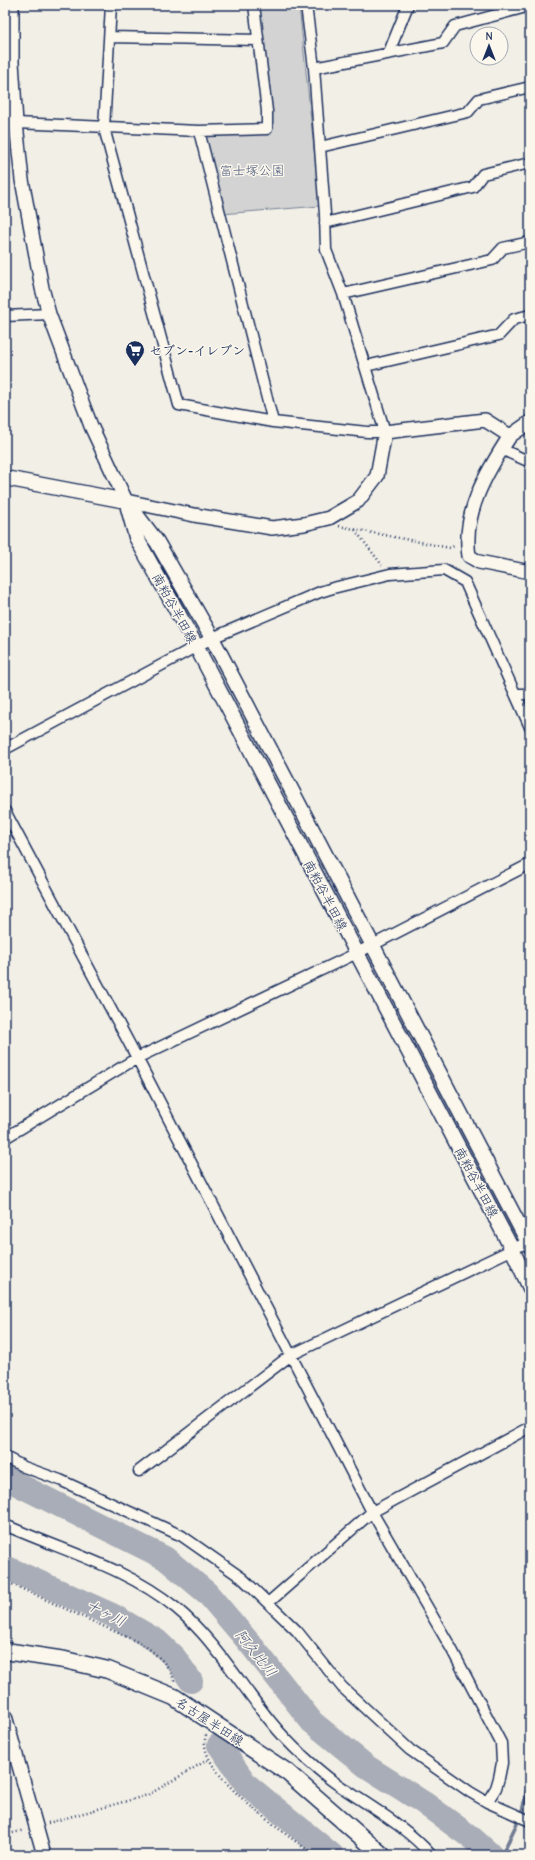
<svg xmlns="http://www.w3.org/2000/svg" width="535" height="1860" viewBox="0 0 535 1860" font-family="'Comic Neue','Klee One',sans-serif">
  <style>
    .green { fill: #d2d3d2; stroke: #768198 }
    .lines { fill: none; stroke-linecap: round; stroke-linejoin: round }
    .stream { stroke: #707b93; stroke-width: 4 }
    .river { stroke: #a9adb7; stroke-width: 24 }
    .minor-casing { stroke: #1b2f5e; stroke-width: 13 }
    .tertiary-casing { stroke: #1b2f5e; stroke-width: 16 }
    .secondary-casing { stroke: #1b2f5e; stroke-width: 17 }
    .primary-casing { stroke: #1b2f5e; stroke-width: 19 }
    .path { stroke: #1b2f5e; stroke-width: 2.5; stroke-dasharray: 1 3; stroke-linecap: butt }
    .minor { stroke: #fbf7ec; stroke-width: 10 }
    .tertiary { stroke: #fbf7ec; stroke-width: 13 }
    .secondary { stroke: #fbf7ec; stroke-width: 14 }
    .primary { stroke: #fbf7ec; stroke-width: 16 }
    .labels { text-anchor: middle; stroke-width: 3; stroke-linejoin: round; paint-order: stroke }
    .park-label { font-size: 13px; fill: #49587b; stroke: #fbf7ec }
    .poi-label { font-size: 13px; font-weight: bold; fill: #1b2f5e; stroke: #fbf7ec; text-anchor: start }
    .street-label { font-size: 13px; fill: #1b2f5e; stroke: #fbf7ec }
    .water-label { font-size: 14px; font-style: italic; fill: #465579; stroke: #fbf7ec }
  </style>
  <rect width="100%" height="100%" fill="#f2efe6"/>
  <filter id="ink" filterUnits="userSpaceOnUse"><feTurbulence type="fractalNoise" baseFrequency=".025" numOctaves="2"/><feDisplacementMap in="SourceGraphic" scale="8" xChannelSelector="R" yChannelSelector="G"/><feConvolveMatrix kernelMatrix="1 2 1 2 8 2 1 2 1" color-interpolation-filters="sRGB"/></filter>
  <g filter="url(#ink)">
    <path class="green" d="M253,5H299L320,206L221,214L199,131L267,128Z"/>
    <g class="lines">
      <path class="stream" d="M502,1855L522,1813L530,1775"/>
      <path class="river" d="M5,1478L165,1558L207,1593L252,1646L312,1722L366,1766L424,1803L473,1839L491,1855
        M5,1567L112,1615L157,1641L175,1658L191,1681
        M219,1745L246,1784L332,1855"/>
      <g class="minor-casing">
        <path id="minor" d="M111,5L104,128L179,405L273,422L367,432H385L343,294L326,250L325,214L314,68L306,5
          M110,37L258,40
          M389,52L408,5
          M314,68L443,43L455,26L530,6
          M16,123L199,131L267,129V111L254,5
          M199,131L273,422
          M320,147L468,112L479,99L530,87
          M325,223L473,187L483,174L530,163
          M343,294L492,260L503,248L530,242
          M5,316L49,314
          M366,366L499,335L514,319L530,315
          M501,449L530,462
          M515,694H530
          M5,749L212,638L320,592L333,588L390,574L444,570L465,582L530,727
          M5,811L137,1058L372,1512L451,1648L501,1743L502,1763L499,1778L496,1788L487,1802
          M5,1138L137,1058L357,953L530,864
          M5,1457L24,1467L60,1480L182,1536L242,1578L297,1631L342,1687L410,1750L470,1792L487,1802L530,1821
          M139,1471L291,1355L530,1241
          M5,1525C63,1551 126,1567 176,1608C226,1649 254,1712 302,1755C313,1765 325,1776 337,1784C369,1806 406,1826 431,1855
          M268,1603L372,1512L530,1427"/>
      </g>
      <g class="tertiary-casing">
        <path id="tertiary" d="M12,5V62L16,123L22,180L42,288L49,314L91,426L126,501L194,515L272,528L304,524L329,518L358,501L377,476L385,432L485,420L510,436L530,422
          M510,436C487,471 462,513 469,556L479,562L530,572
          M5,1716L44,1855"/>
      </g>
      <g class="secondary-casing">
        <path id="secondary" d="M5,478L126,501L157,542L212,638L530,1246
          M128,508L136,537L196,646L512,1249L530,1288"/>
      </g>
      <g class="primary-casing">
        <path id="primary" d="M5,1651L65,1660L108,1670L174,1697L287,1772L382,1855"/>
      </g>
      <path class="path" d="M339,526L450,548L456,545
        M355,530L382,565
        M5,1581L142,1644C155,1653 170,1665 174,1681
        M206,1735C193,1772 288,1835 314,1855
        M48,1823L148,1795L209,1759
        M5,1835L24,1830"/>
      <use href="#minor" class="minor"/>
      <use href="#tertiary" class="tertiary"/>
      <use href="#secondary" class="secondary"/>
      <use href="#primary" class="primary"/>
    </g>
  </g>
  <defs>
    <g id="supermarket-pin" transform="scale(1)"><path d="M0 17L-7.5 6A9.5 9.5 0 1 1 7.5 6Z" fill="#1b2f5e" stroke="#fbf7ec"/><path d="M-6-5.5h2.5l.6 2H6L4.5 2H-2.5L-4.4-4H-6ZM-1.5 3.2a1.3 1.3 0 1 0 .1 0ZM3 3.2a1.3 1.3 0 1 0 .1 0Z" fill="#fff"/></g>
  </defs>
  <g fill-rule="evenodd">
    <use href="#supermarket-pin" x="135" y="350"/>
  </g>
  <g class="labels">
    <g class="park-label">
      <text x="252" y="175">富士塚公園</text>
    </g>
    <g class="poi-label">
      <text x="149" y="355">セブン-イレブン</text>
    </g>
    <g class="street-label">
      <text transform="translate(175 608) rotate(61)" y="5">南粕谷半田線</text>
      <text transform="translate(326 895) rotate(62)" y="5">南粕谷半田線</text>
      <text transform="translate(477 1182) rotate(62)" y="5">南粕谷半田線</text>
      <text transform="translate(210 1721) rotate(33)" y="5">名古屋半田線</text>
    </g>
    <g class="water-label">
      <text transform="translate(106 1613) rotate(26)" y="5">十ヶ川</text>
      <text transform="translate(256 1653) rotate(51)" y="5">阿久比川</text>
    </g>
  </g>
  <rect width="535" height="1860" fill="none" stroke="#fbf7ec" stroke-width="20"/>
  <rect x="10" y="10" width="515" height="1840" fill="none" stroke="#1b2f5e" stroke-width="1.5" filter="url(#ink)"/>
  <g transform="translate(489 46)"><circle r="19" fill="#fbf7ec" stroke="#a1a7b3"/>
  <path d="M0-3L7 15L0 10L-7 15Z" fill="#1b2f5e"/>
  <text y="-6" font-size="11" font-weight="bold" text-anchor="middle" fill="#1b2f5e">N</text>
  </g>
</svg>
